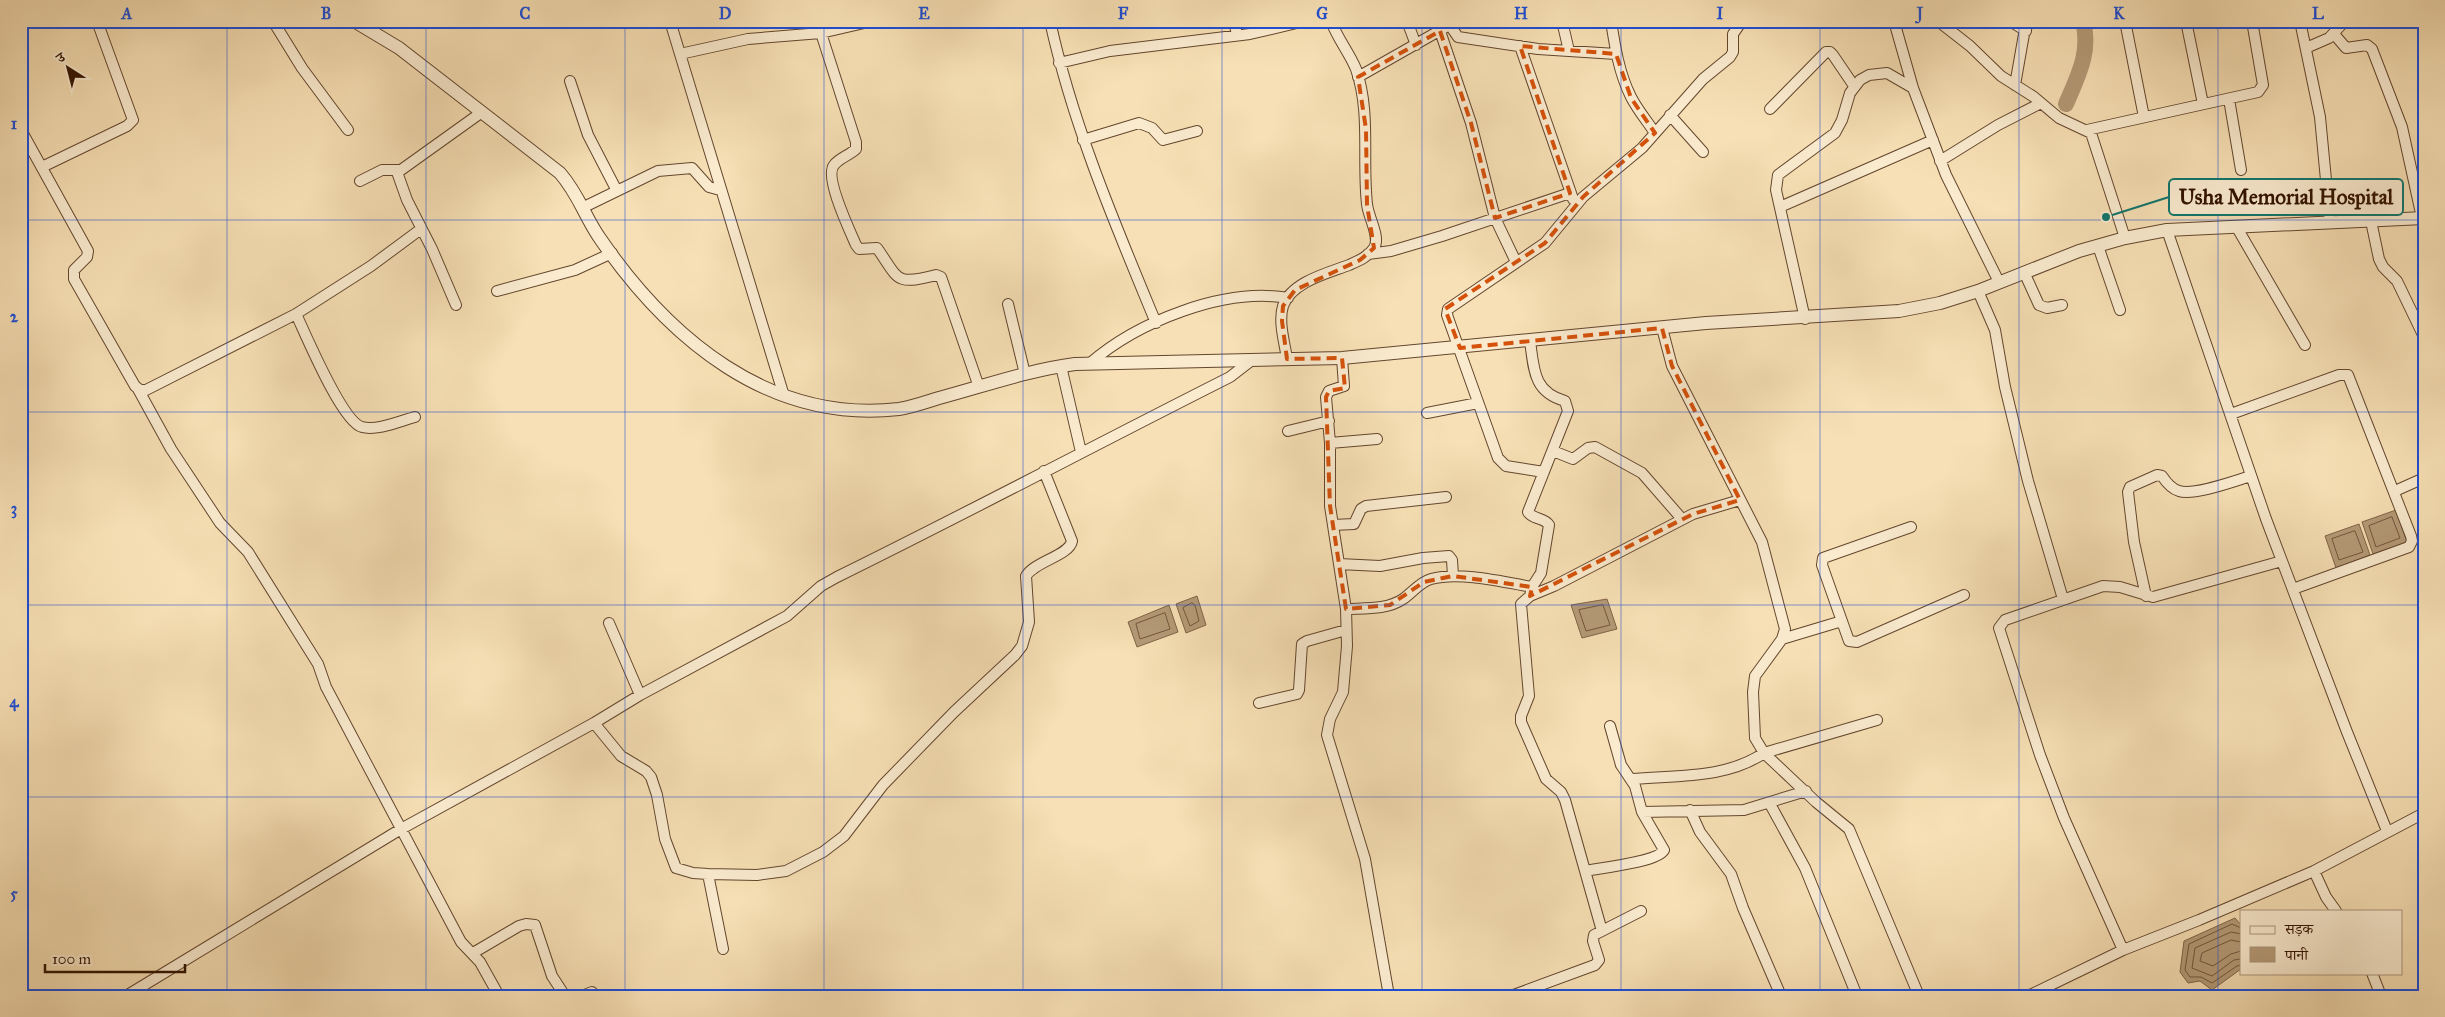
<svg xmlns="http://www.w3.org/2000/svg" width="2445" height="1017" viewBox="0 0 2445 1017" font-family="'IM FELL Great Primer','Noto Serif Devanagari',serif">
  <style>
    .water { fill: #b49a77; stroke: #806447 }
    .lines { fill: none; stroke-linecap: round; stroke-linejoin: round }
    .shore { stroke: #73563c; stroke-width: 1 }
    .river { stroke: #b49a77; stroke-width: 16 }
    .minor-casing { stroke: #63462d; stroke-width: 12 }
    .tertiary-casing { stroke: #63462d; stroke-width: 14 }
    .minor { stroke: #faebcf; stroke-width: 10 }
    .tertiary { stroke: #faebcf; stroke-width: 12 }
    .marked { fill: none; stroke: #d6520b; stroke-width: 4; stroke-dasharray: 10 6; stroke-linejoin: round }
    .grid { fill: none; stroke: #1d4ed8; stroke-width: 1; stroke-opacity: 0.55 }
    .leader { fill: none; stroke: #0f766e; stroke-width: 2 }
    .callout-dot { fill: #0f766e; stroke: #faebcf; stroke-width: 2 }
    .callout { fill: #faebcf; stroke: #0f766e; stroke-width: 2 }
    .callout-label { font-size: 21px; text-anchor: middle; font-weight: bold; fill: #321300 }
    .neatline { fill: none; stroke: #1d4ed8; stroke-width: 2 }
    .grid-label { font-size: 16px; text-anchor: middle; font-weight: bold; fill: #1d4ed8 }
  </style>
  <rect width="100%" height="100%" fill="#f7e0b5"/>
  <filter id="stains"><feTurbulence type="fractalNoise" baseFrequency=".004" numOctaves="4"/><feColorMatrix values="0 0 0 0 .2 0 0 0 0 .09 0 0 0 0 .02 0 0 0 .5 -.17"/></filter>
  <radialGradient id="worn" r=".72"><stop offset=".6" stop-color="#630" stop-opacity="0"/><stop offset="1" stop-color="#630" stop-opacity=".3"/></radialGradient>
  <path class="water" d="M2396,510L2407,542L2373,554L2362,522Z
    M2359,524L2370,555L2336,568L2325,536Z
    M1197,596L1206,625L1186,633L1176,604Z
    M1607,599L1617,629L1582,638L1571,605Z
    M1169,605L1178,632L1137,647L1128,622Z
    M2235,918L2241,925V969L2212,990L2200,981L2188,983L2180,972L2184,941Z"/>
  <g class="lines">
    <path class="shore" d="M2392,517L2400,538L2376,547L2369,526Z
      M2355,531L2363,552L2339,560L2332,539Z
      M1192,603L1195,605L1199,621L1190,626L1183,608Z
      M1603,605L1610,625L1586,631L1579,610Z
      M1165,613L1170,629L1140,639L1136,624Z
      M2241,928L2232,924L2189,944L2185,970L2190,977H2201L2212,983L2237,966L2241,965
      M2241,934L2231,932L2195,948L2192,968L2212,976L2234,960L2241,959
      M2241,942L2231,940L2202,953L2200,961L2213,966L2231,954L2241,951"/>
    <path class="river" d="M2066,104C2078,76 2091,52 2083,21"/>
    <g class="minor-casing">
      <path id="minor" d="M273,21L302,68L348,130
        M670,21L784,396
        M1050,21C1073,126 1115,224 1156,323
        M1234,21L1237,35
        M1407,21L1416,45
        M1447,21L1458,37L1538,49L1616,54
        M1562,21L1569,51
        M1611,21C1615,47 1619,73 1631,97C1637,109 1647,121 1655,133
        M1894,21L1913,88L1946,175L1999,282
        M1938,21L1970,46L2001,76L2034,97L2059,118L2091,133L2125,238
        M2010,21L2026,31
        M2125,21L2144,117
        M2186,21L2203,104
        M2300,21L2320,117L2330,222
        M1440,31L1471,123L1495,218L1516,262
        M821,33L856,142V149C850,155 839,158 834,165C824,177 850,231 856,245L859,249L877,248C899,279 894,286 936,275L941,277L979,387
        M2334,34L2346,48L2367,45L2372,49L2402,127L2422,218
        M1520,46L1573,199
        M2306,48L2329,38L2345,21
        M680,54L748,39L821,33L873,21
        M1059,63L1110,51L1250,34L1305,21
        M1358,77L1446,27
        M570,81L588,135L617,191
        M2015,85L2024,34L2029,21
        M2229,99L2241,170
        M1770,109L1826,52H1830L1833,55L1854,86
        M1670,115L1703,152
        M21,130L88,251L87,257L74,270V279L135,386L140,390H146L296,314L371,266L421,229
        M2087,130L2258,92L2263,85L2252,21
        M1083,140L1139,123L1152,128L1163,140L1197,131
        M1940,161L1998,125L2041,103
        M42,167L127,126L133,120L97,21
        M397,172L407,200L432,249L456,305
        M360,181L382,170H401L482,112
        M584,207L658,171L692,168L709,187L720,190
        M1780,207L1933,140
        M2371,221L2379,259L2383,267L2397,281L2424,337
        M2236,226L2305,345
        M2167,230L2266,519L2347,732L2387,831
        M2098,246L2120,310
        M1368,254L1391,251L1442,236L1570,193
        M2024,272L2039,305L2047,308L2062,305
        M497,291L575,270L612,253
        M1978,291L1995,330L2005,387L2028,481L2063,599
        M1008,304L1025,374
        M296,314C306,335 342,422 362,427C377,431 400,421 415,417
        M1805,319L1776,190L1778,175L1835,133L1842,120L1850,93L1860,80L1869,75L1887,73L1913,88
        M1662,328L1672,366L1762,542L1785,629L1782,639L1755,676L1753,692L1755,738L1764,753L1816,802L1849,829L1919,996
        M1342,358L1344,386L1329,391L1326,397L1330,443V506L1346,609L1347,646L1343,692L1330,719L1327,735L1365,859L1389,996
        M1287,359C1285,344 1278,322 1283,306C1291,282 1328,273 1349,265C1358,261 1368,257 1374,248C1381,237 1368,217 1367,204C1362,159 1371,112 1356,69C1349,52 1337,38 1331,21
        M1089,364C1137,322 1224,287 1288,298
        M1061,366L1081,452
        M138,389L171,449L220,523L248,552L318,664L326,687L461,942L480,962L499,996
        M1427,413L1478,403
        M2231,414L2339,375H2348L2411,536L2412,541L2409,547L2293,589
        M1288,431L1329,421
        M1330,443L1377,439
        M1553,451L1573,459L1588,448L1595,447L1642,473L1682,519
        M1544,472L1506,466L1498,458L1447,315L1448,309L1545,243L1583,197L1642,148L1703,79L1730,57L1733,52V34L1742,21
        M2395,491L2424,478
        M1333,525L1354,524L1361,509L1366,506L1446,497
        M1911,527L1823,558L1822,565L1849,641L1857,642L1964,595
        M1339,564L1380,566L1423,558L1449,556L1452,560L1453,576
        M1530,596L1532,587L1541,573L1549,525C1544,517 1533,520 1528,512L1568,411L1565,401C1533,392 1534,369 1530,341
        M2146,596L2134,542L2128,492L2130,487L2157,475L2162,476C2166,482 2172,489 2179,491C2194,496 2234,481 2251,476
        M1346,609C1365,608 1387,610 1403,599C1413,592 1420,582 1431,579C1459,571 1504,582 1532,587
        M609,623L640,695
        M1782,639L1842,621
        M1259,703L1297,694L1299,690L1302,644L1307,641L1346,630
        M594,723L621,756L646,771L651,777L657,795L665,839L676,868L693,873L708,874L757,875L786,871L823,852L844,836L883,785L954,712L1015,655L1022,646L1029,622L1026,576C1035,561 1069,556 1072,541L1044,471
        M1632,779C1676,775 1726,779 1764,753L1877,720
        M1770,804L1805,868L1857,996
        M1690,810L1700,832L1731,874L1743,908L1781,996
        M1642,812L1744,810L1806,791
        M1585,871C1600,868 1658,862 1664,850L1642,812L1635,786L1621,765L1610,726
        M2314,871L2326,897L2336,911
        M708,874L723,949
        M1602,931L1565,800L1561,792L1546,779L1521,722V716L1529,696L1521,604L1530,596L1554,586L1693,514L1740,500
        M2123,950L2064,818L2040,755L1999,628L2005,620L2103,586L2120,587L2153,597L2282,561
        M473,953L519,926L526,924L535,925L552,976L565,996
        M2372,973L2381,996
        M126,996L401,829L594,723L640,695L787,616L821,586L837,577C969,512 1099,443 1230,377L1252,360
        M582,996L592,992
        M1511,996L1595,965L1599,960L1593,941L1594,935L1641,911
        M2028,996L2123,950L2199,920L2314,871L2424,813"/>
    </g>
    <g class="tertiary-casing">
      <path id="tertiary" d="M354,21L399,48L560,173C579,195 584,215 599,237C668,338 769,424 899,409C912,407 926,402 939,398C984,386 1029,370 1075,364L1342,358L1706,323L1899,311L1940,303L1978,291L2079,251L2125,238L2167,230L2424,218"/>
    </g>
    <use href="#minor" class="minor"/>
    <use href="#tertiary" class="tertiary"/>
  </g>
  <path class="marked" d="M1440,31L1471,123L1495,218L1570,193L1520,46L1616,54L1631,98L1655,133L1583,197L1545,243L1445,309L1460,348L1662,328L1672,366L1740,500L1693,514L1530,596L1532,587L1453,576L1424,582L1390,605L1346,609L1330,506L1326,397L1329,391L1345,388L1342,358L1287,359L1282,321L1283,306L1295,290L1360,260L1374,248L1367,205L1366,129L1358,77Z"/>
  <path class="grid" d="M227,21V996M426,21V996M625,21V996M824,21V996M1023,21V996M1222,21V996M1422,21V996M1621,21V996M1820,21V996M2019,21V996M2218,21V996M21,220H2424M21,412H2424M21,605H2424M21,797H2424"/>
  <path class="leader" d="M2106 217L2169 197"/>
  <circle class="callout-dot" cx="2106" cy="217" r="5"/>
  <rect class="callout" x="2169" y="179" width="234" height="36" rx="5"/>
  <g class="callout-label">
    <text x="2286" y="204">Usha Memorial Hospital</text>
  </g>
  <rect width="2445" height="1017" fill="none" stroke="#f7e0b5" stroke-width="55"/>
  <rect x="2240" y="910" width="162" height="65" fill="#faebcf" stroke="#aa957c"/>
  <rect x="2250" y="926" width="25" height="8" fill="#faebcf" stroke="#aa957c"/>
  <text x="2285" y="934" font-size="15" fill="#321300">सड़क</text>
  <rect x="2250" y="947" width="25" height="15" fill="#b49a77" stroke="#aa957c"/>
  <text x="2285" y="960" font-size="15" fill="#321300">पानी</text>
  <g transform="translate(68 68) rotate(324)" stroke="#faebcf" stroke-width="4" paint-order="stroke">
  <path d="M0-4L9 19L0 12L-9 19Z" fill="#321300"/>
  <text y="-8" font-size="14" font-weight="bold" text-anchor="middle" fill="#321300">उ</text>
  </g>
  <path d="M45 964v8h140v-8" fill="none" stroke="#321300" stroke-width="2.5"/>
  <text x="52" y="964" font-size="15" fill="#321300" stroke="#faebcf" stroke-width="4" paint-order="stroke">100 m</text>
  <rect x="28" y="28" width="2390" height="962" class="neatline"/>
  <g class="grid-label">
    <text x="127" y="19">A</text>
    <text x="326" y="19">B</text>
    <text x="525" y="19">C</text>
    <text x="725" y="19">D</text>
    <text x="924" y="19">E</text>
    <text x="1123" y="19">F</text>
    <text x="1322" y="19">G</text>
    <text x="1521" y="19">H</text>
    <text x="1720" y="19">I</text>
    <text x="1920" y="19">J</text>
    <text x="2119" y="19">K</text>
    <text x="2318" y="19">L</text>
    <text x="14" y="129">1</text>
    <text x="14" y="322">2</text>
    <text x="14" y="514">3</text>
    <text x="14" y="707">4</text>
    <text x="14" y="899">5</text>
  </g>
  <rect width="100%" height="100%" filter="url(#stains)"/>
  <rect width="100%" height="100%" fill="url(#worn)"/>
</svg>
